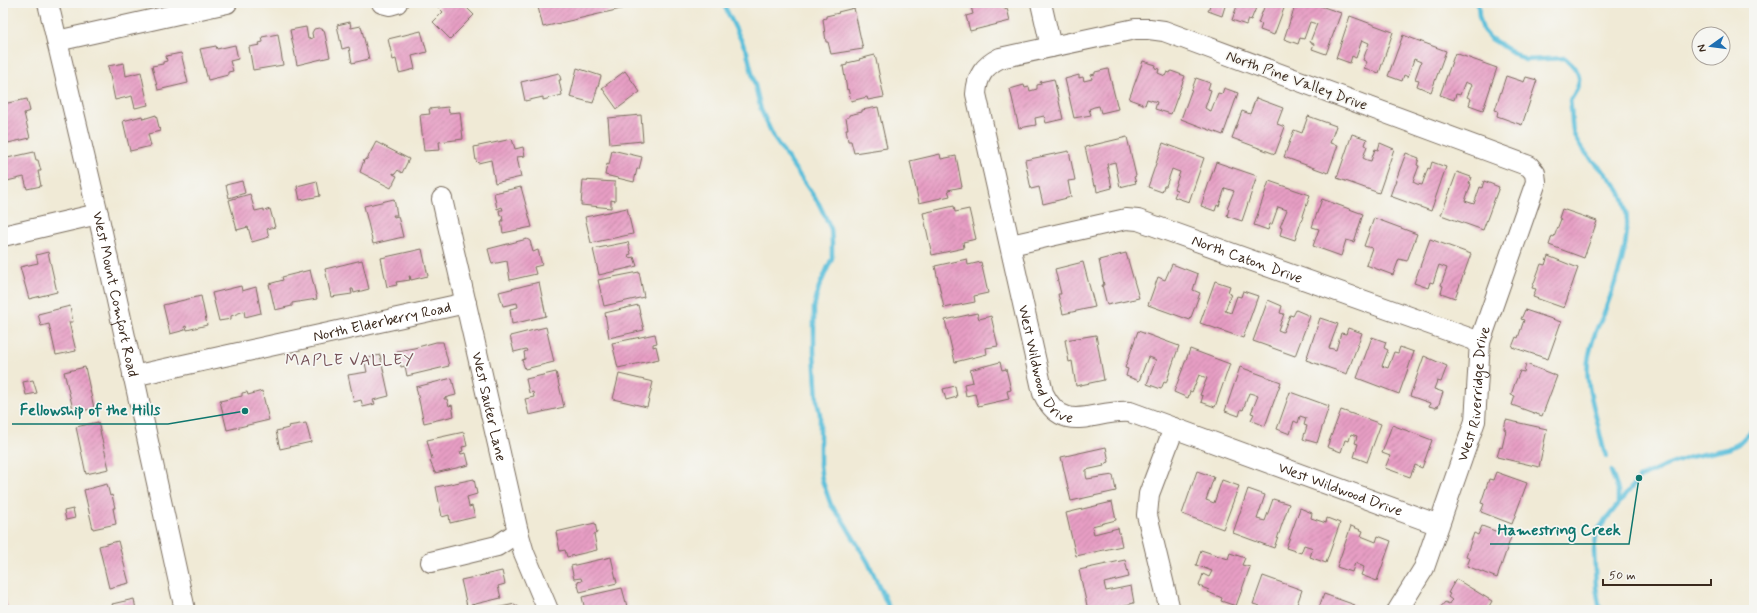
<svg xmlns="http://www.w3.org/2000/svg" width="1757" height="613" viewBox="0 0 1757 613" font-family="Mynerve,sans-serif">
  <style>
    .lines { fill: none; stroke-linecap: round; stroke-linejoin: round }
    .stream { stroke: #5cbfda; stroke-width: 4.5 }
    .building { fill: url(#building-hatch) }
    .minor-casing { stroke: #7a6d5e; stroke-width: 22 }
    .minor { stroke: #fff; stroke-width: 20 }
    .labels { text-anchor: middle; stroke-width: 3.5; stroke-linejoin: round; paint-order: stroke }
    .street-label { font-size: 15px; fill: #3b2a1e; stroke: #f6f6f2 }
    .neighbourhood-label { font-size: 16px; letter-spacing: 1px; fill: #775358; stroke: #f6f6f2 }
    .leader { fill: none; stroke: #0f766e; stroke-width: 1.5 }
    .callout-dot { fill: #0f766e; stroke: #f6f6f2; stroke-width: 1.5 }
    .callout-label { font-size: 16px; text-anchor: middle; font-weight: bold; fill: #0f766e; stroke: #f6f6f2; stroke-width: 3.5; stroke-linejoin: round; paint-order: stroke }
  </style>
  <defs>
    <pattern id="building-hatch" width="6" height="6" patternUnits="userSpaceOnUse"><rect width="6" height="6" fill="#e79ec4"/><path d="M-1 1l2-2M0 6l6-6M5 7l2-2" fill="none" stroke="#bc819f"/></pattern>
  </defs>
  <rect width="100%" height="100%" fill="#f6f6f2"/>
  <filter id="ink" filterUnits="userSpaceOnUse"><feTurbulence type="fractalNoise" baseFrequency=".025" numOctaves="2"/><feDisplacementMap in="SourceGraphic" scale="8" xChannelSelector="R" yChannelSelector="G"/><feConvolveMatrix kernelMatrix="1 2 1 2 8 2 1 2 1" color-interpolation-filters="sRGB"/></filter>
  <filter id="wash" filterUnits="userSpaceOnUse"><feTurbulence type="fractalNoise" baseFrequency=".012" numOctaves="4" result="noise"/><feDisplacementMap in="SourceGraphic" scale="16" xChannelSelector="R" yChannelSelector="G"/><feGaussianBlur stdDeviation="0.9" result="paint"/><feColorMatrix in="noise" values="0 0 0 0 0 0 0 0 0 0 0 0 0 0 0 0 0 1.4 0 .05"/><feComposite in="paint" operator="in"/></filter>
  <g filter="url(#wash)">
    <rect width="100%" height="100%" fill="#f0ead6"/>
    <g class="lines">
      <path class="stream" d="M723,3L747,52L761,110L774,138L819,204L831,229L832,243V258L819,287L814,307V351L817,401L820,414V466L822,480L831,505L842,519L868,562L890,610
        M1478,3L1479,16L1483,30L1490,38L1525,60L1565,58C1583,74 1583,81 1570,101C1573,113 1570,126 1575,137C1588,165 1622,177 1626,210C1631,244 1616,281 1604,313C1603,317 1600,322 1598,326C1594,335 1591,346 1589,355C1584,377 1592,400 1597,421C1600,433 1602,445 1606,456
        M1611,471L1618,490V503
        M1600,610L1596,587L1594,551L1597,531L1639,478L1663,467L1690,457L1728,449L1738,444L1754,428"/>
    </g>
    <g id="blocks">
      <path class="building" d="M442,3H462L474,15L450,39L433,22L443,12L438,7Z
        M537,3H642V4L543,27Z
        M970,3H1003L1004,9L1007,8L1010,21L970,31L966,16L973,14Z
        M1204,3H1226L1222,16L1208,11L1210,5Z
        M1238,3H1258L1251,20L1248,19L1246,25L1232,20Z
        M1259,3H1286L1274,35L1260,30L1262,24L1258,23L1265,5Z
        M1296,3H1312L1341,13L1326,54L1312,49L1314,44L1310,42L1317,24L1310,22L1304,39L1300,38L1298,44L1284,39Z
        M854,8L863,49L831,54L828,42H826L823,19L826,18V16L839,13L838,12Z
        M1350,16L1393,32L1379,73L1364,68L1367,62L1363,60L1369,43L1362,40L1356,58L1352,56L1350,63L1336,58Z
        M350,22L351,28L361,26L369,59L352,63L349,47L342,49L337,25Z
        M306,27L308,39L313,38L312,33L314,29L319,28L324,30L330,57L297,65L290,30Z
        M421,31L427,52L412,56L415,69L399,73L396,59L393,60L388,39Z
        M278,34L283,65L253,70L249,47L260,45L259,43L263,42L262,37Z
        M1403,35L1446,51L1431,92L1417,86L1419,80L1415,79L1421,62L1414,59L1408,77L1404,75L1402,81L1388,76Z
        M235,45L238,59L230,61L233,71L228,72V75L208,80L200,49L216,46L217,49Z
        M181,53L188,83L158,90L152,66L163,64V62L167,61L166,56Z
        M1455,53L1497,68L1483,110L1469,105L1471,99L1467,97L1472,85L1465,82L1460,95L1456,94L1454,100L1440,95Z
        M875,55L884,97L868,100L867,97L851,101L848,89L847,90L843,66L847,65V63L860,60L859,59Z
        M1143,61L1156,65L1155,68L1159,69L1158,73L1165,76L1167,72L1170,73L1171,71L1185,76L1171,114L1155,109L1157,102L1147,99L1145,105L1129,99Z
        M124,63L126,76L141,72L148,105L135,108L132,96L115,100L108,66Z
        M577,68L601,76L593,103L570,97Z
        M1108,69L1118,109L1101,113L1099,106L1094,107L1089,109L1091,115L1074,118L1065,79L1079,75V78L1083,77L1084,81L1092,79L1091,75L1095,74V72Z
        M625,71L640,92L617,109L602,88Z
        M559,73L561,80H559L562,95L543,100V97L525,101L521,82Z
        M1506,76L1524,82L1526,77L1537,80L1522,125L1497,116L1498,111L1495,110Z
        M1196,78L1210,83L1208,89L1211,90L1205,108L1208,110L1211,111L1218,93L1222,94L1224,88L1238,93L1223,135L1181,119Z
        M1054,79L1063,119L1046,123L1044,116L1035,118L1036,125L1019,128L1010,89L1024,85L1025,88L1029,87L1030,91L1037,89V85L1041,84L1040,82Z
        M1256,98L1283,108L1277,124L1285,127L1275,154L1232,138L1242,111L1250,114Z
        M27,99L30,111L24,113L30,138L8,143L3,122V104Z
        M448,107L449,113L460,112L463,139L439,142L440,150L424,151L420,115L430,114L429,109Z
        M878,107L887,148L854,153L851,141H848L846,129H848L846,118L849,117V115L862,112V110Z
        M156,115L160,131L148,134L151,146L130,151L123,121L142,116L143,119Z
        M641,115L643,141L610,144L608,118Z
        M1308,116L1336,126L1330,143L1338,145L1328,173L1284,157L1294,130L1302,133Z
        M1352,134L1367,139L1365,145L1367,146L1363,158L1367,160L1371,161L1375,149L1378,150L1380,143L1394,149L1379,193L1337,178Z
        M1127,137L1136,176L1134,177L1136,183L1120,187L1115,162L1107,164L1112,188L1097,192L1096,185L1094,186L1085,147Z
        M512,139L515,149L523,147L525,156L517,157L521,177L495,183L491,160L478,163L476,161L474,147Z
        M376,142L409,159L402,173L398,170L395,174L393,173V174L397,176L391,188L360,172L364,160L367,159Z
        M1163,143L1204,158L1189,202L1174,197L1177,190L1174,189L1180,172L1177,171L1172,169L1166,186H1164L1162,192L1148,187Z
        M612,150L642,157L639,169H637L634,182L605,175L607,164L609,165Z
        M1069,151L1075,180L1068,181L1071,197L1043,204L1039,187L1031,189L1025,160Z
        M34,152L36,160H38L41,171H38L41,186L27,189L24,177L7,181L3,159Z
        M1406,153L1419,158L1417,165L1419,166L1413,182L1417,184L1422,185L1428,168L1430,169L1432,162L1446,167L1431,211L1390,196Z
        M940,154L941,159L956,156L962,187L948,190L950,196L919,203L910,161Z
        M1216,162L1257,176L1242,221L1227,216L1229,209L1227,208L1234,191L1225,188L1219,206L1217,205L1215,211L1201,206Z
        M1457,172L1471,177L1469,183L1471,184L1465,201L1474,204L1480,187L1482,188L1484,181L1499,187L1483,230L1441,215Z
        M583,180L615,182V201L611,200V208L581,205Z
        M242,181L245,193L229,198L226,185Z
        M317,181L320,196L300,200L297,186Z
        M1269,181L1310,195L1295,240L1280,235L1282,228L1280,227L1287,210L1278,207L1272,224H1270L1268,230L1254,225Z
        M521,187L532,227L503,233L501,221H503L502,215L500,216L499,210H503L502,207L497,209L494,193Z
        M250,194L255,211L264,209V211L270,209L275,227L267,229L269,237L252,242L248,227L237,230L229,200Z
        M394,199L397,215H393L394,217L398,216L403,237L373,244L364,206Z
        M1322,199L1363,214L1354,242L1346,240L1341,256L1313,246L1319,229L1312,227Z
        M954,206L955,212L969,209L976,239L963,242L964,248L932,255L923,213Z
        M627,208L633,234L591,243L585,217Z
        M1562,209L1597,221L1584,258L1549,245L1552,236L1554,237L1561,219L1559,218Z
        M1374,218L1417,234L1407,261L1399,259L1393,275L1366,265L1372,248L1364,246Z
        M527,239L530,241L533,252L538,250L542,265L534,267L536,274L510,280L507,261L492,264L488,249Z
        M1430,239L1471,254L1455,298L1441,293L1443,286L1441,285L1447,268L1439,265L1433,283L1430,282L1428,288L1414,283Z
        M628,242L631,254L628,255L629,258L634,257L637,266L599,275L593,249Z
        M422,249L428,276L411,280L410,276H409L410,280L396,282L397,285L387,287L381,258Z
        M48,252L57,292L29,299L20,267L38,263L36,255Z
        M1126,253L1139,298L1107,305L1102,285H1104L1099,260Z
        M1548,256L1578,268L1564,308L1533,297L1536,289L1532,288L1541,264L1545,265Z
        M967,259L968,265L981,262L988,293L974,296L975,302L944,308L935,266Z
        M362,260L369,289L354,293L353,289H351L352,294L331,297L325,269Z
        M1083,262L1095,307L1063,314L1058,294H1061L1055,269Z
        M1172,264L1198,274L1193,290L1200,293L1190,320L1148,305L1158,277L1165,280Z
        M310,270L317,299L292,303V306L275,310L269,284L283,280L282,277Z
        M639,272L644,297L604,306L598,280Z
        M1215,281L1230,286L1228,292L1231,294L1225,311L1231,313L1237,296L1241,297L1243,291L1258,296L1243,338L1200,323Z
        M539,282L546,316L512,324L510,309L518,307L517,303L503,306L499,292Z
        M241,286L242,291L256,287L261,313L245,317L244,311L231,316V319L219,321L212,293Z
        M201,296L207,325L187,330L186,326L184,327L185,330L170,334L163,305Z
        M1268,300L1282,306L1280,313L1284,314L1278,330L1283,332L1290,315L1293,316L1296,310L1310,316L1295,356L1253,341Z
        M638,305L644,330L609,338L605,313Z
        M70,306L73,322H69L76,351L56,355L49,324L41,326L38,314Z
        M1525,310L1561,322L1548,359L1512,347L1516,337L1518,338L1524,320L1521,319Z
        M977,313L979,319L991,316L998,346L986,348L987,354L955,362L945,320Z
        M1320,318L1338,324L1329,348L1333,349L1336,350L1341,333L1346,334L1348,328L1362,333L1347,374L1306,360Z
        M546,327L554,362L525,369L522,360L525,359L524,352L527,351L526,349L514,352L510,336Z
        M1138,331L1179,346L1166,383L1164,382L1161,389L1147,384L1156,360L1152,358L1148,357L1139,381L1126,376L1128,369L1125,368Z
        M655,334L657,343L653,344V347L656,346L659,359L618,368L612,343Z
        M1096,335L1104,380L1076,386L1072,361L1069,362L1065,340Z
        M1372,337L1386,342L1384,348L1388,350L1382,366L1388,368L1394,352L1398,353L1400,347L1414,352L1399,394L1357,378Z
        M436,342H443L449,366L407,376L405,366L401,367L397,351L414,348Z
        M1190,349L1230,364L1215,407L1201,402L1203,396L1200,395L1207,378L1199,375L1192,392L1190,391L1188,398L1174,392Z
        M380,355L389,396L373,400L375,404L363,407L361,400L354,402L348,375L367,372L364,359Z
        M1424,356L1447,366L1441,382L1437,381L1434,389L1443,392L1438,407L1436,406V408L1429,406L1430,403L1410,396Z
        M1000,362L1002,370L1006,369L1011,390L1007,391L1009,399L978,406L975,394L966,396L964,384L973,382L970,370Z
        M1526,364L1557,376L1542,416L1512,405L1515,396L1511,395L1515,383L1520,371L1524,372Z
        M85,367L94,408L74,413L64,372Z
        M1240,367L1281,382L1265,426L1251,420L1254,414L1251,413L1258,396L1253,394L1249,393L1243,410L1241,409L1239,416L1225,411Z
        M556,372L564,407L529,415L525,399L534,397L533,392L529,393L526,379Z
        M619,374L653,382L647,407L613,399Z
        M452,378L456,395L444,398V399H447L449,406L452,405L454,416L424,423L416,387Z
        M33,380L37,393L26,395L23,382Z
        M955,386L957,397L946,400L943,389Z
        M262,391L269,420L227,430L220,401L242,396V393L247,392L248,395Z
        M1290,392L1329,406L1317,443L1303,439L1307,426L1304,425L1306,418L1300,416L1298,423L1294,421L1290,434L1277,429Z
        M1341,410L1381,424L1367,462L1354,457L1358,444L1355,443L1357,436L1351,434L1349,441L1345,440L1341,452L1327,447Z
        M1506,420L1547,429L1539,467L1497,457L1500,447L1502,448L1506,430L1504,429Z
        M98,422L109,469L86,474L76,427Z
        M306,423L311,442L280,449L276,431L289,428L288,426Z
        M1392,425L1432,440L1422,468L1415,465L1410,477L1385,468L1390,456L1382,453Z
        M464,432L467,446L462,447L463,451L460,452L461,454L466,453L469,465L435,473L430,461L432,459L427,440Z
        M1106,447L1109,462L1103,464L1104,466L1086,470V475L1087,479L1113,475L1116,491L1071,501L1061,457Z
        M1197,471L1214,477L1206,500L1214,503L1222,480L1239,486L1223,529L1182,514Z
        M1496,472L1527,483L1512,524L1481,512L1484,504L1481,503L1489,479L1493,480Z
        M474,479L477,494L467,497L469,507L472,506L475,517L450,523L449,515L442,517L436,487Z
        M107,484L110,496L112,495L115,508H113L116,524L93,529L84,490Z
        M1248,489L1265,495L1257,519L1265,521L1273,499L1289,504L1274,548L1233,533Z
        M1112,502L1116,520L1092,526L1094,534L1118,528L1122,546L1076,556L1066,513Z
        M1300,508L1312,513L1311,518L1326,523L1327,518L1340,523L1326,563L1310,557L1313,548L1304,545L1301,553L1286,548Z
        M73,509L75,518L66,520L64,511Z
        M595,523L597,533L594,534L597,550L567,557L565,550L560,551L556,532Z
        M1351,526L1363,531L1361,536L1376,542L1378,536L1391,541L1377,581L1361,575L1364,567L1355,563L1352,572L1337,567Z
        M1482,526L1511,537L1497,578L1467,566L1470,558L1466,556L1474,533L1478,535Z
        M118,541L129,583L109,588L99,546Z
        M1201,550L1228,559L1230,553L1245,558L1242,565L1250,567L1236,606L1221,601L1222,598L1208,592L1209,590L1199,586L1203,574L1209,577L1212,571L1196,565Z
        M611,557L617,583L580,592L577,582L582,581L581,578L574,579L571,566Z
        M1125,560L1129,577L1104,583L1106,591L1131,586L1134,603L1105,610H1088L1079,570Z
        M502,571L505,584L498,586L501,598L467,606L461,580Z
        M1263,576L1302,590L1295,610H1258L1260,606L1253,604Z
        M1456,579L1492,601L1487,610H1438L1445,602L1449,604L1450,602L1452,600L1448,597L1450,594L1448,593Z
        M622,588L628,610H585L582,597Z
        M3,589L8,609L3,610Z
        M1324,594L1355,605L1353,610H1318Z
        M134,599L136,610H114L112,604Z
        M515,604V607L518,606L519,610H487Z"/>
    </g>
  </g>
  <g filter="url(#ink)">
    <use href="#blocks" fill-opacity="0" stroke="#7a6d5e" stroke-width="1"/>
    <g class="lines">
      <g class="minor-casing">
        <g id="minor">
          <path id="s1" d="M48,3L98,214L185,610"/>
          <path d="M382,3L390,5L397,3"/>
          <path d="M1041,3L1051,47"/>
          <path d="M57,41L227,3"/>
          <path id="s2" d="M442,199L518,532L524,553L548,610"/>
          <path d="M3,236L98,214"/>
          <path id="s3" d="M1011,245L1126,219L1138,220L1480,342"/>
          <path id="s4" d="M133,376L466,303"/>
          <path d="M431,562L497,546L518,532"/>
          <path d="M1170,610L1147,515L1149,494L1174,428"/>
          <path id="s5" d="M1398,610L1424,568L1475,421L1480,342L1536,182L1535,173L1529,166L1164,31L1149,29H1135L1000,58C984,66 977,76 976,94L1043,393C1064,437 1094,409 1130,412L1439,525"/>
        </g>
      </g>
      <use href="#minor" class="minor"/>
    </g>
  </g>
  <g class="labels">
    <g class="street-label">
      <text transform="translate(1297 80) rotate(20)" y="5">North Pine Valley Drive</text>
      <text dy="5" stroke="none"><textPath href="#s3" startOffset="246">North Caton Drive</textPath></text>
      <text dy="5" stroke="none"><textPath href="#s1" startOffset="299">West Mount Comfort Road</textPath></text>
      <text dy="5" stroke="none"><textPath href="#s4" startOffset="255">North Elderberry Road</textPath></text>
      <text dy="5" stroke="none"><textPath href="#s5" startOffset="1356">West Wildwood Drive</textPath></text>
      <text dy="5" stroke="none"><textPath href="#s5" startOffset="232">West Riverridge Drive</textPath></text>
      <text dy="5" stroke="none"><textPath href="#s2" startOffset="213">West Sauter Lane</textPath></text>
      <text dy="5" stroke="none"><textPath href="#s5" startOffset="1703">West Wildwood Drive</textPath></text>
    </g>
    <g class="neighbourhood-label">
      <text x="350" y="365">MAPLE VALLEY</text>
    </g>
  </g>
  <path class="leader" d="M245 411L168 424H12M1639 478L1629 544H1490"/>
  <g class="callout-dot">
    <circle cx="245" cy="411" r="4"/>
    <circle cx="1639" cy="478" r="4"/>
  </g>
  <g class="callout-label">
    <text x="90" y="415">Fellowship of the Hills</text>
    <text x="1559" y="535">Hamestring Creek</text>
  </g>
  <rect width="1757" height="613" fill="none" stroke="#f6f6f2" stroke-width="16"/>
  <g transform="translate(1711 46) rotate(256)"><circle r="19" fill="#f6f6f2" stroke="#aba49d"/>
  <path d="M0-3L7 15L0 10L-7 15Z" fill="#1f6fb2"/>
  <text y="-6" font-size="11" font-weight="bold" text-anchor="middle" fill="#3b2a1e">N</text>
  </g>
  <path d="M1603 579v6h108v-6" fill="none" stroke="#3b2a1e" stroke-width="2"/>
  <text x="1609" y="579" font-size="12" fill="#3b2a1e" stroke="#f6f6f2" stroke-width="3" paint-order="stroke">50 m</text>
</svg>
